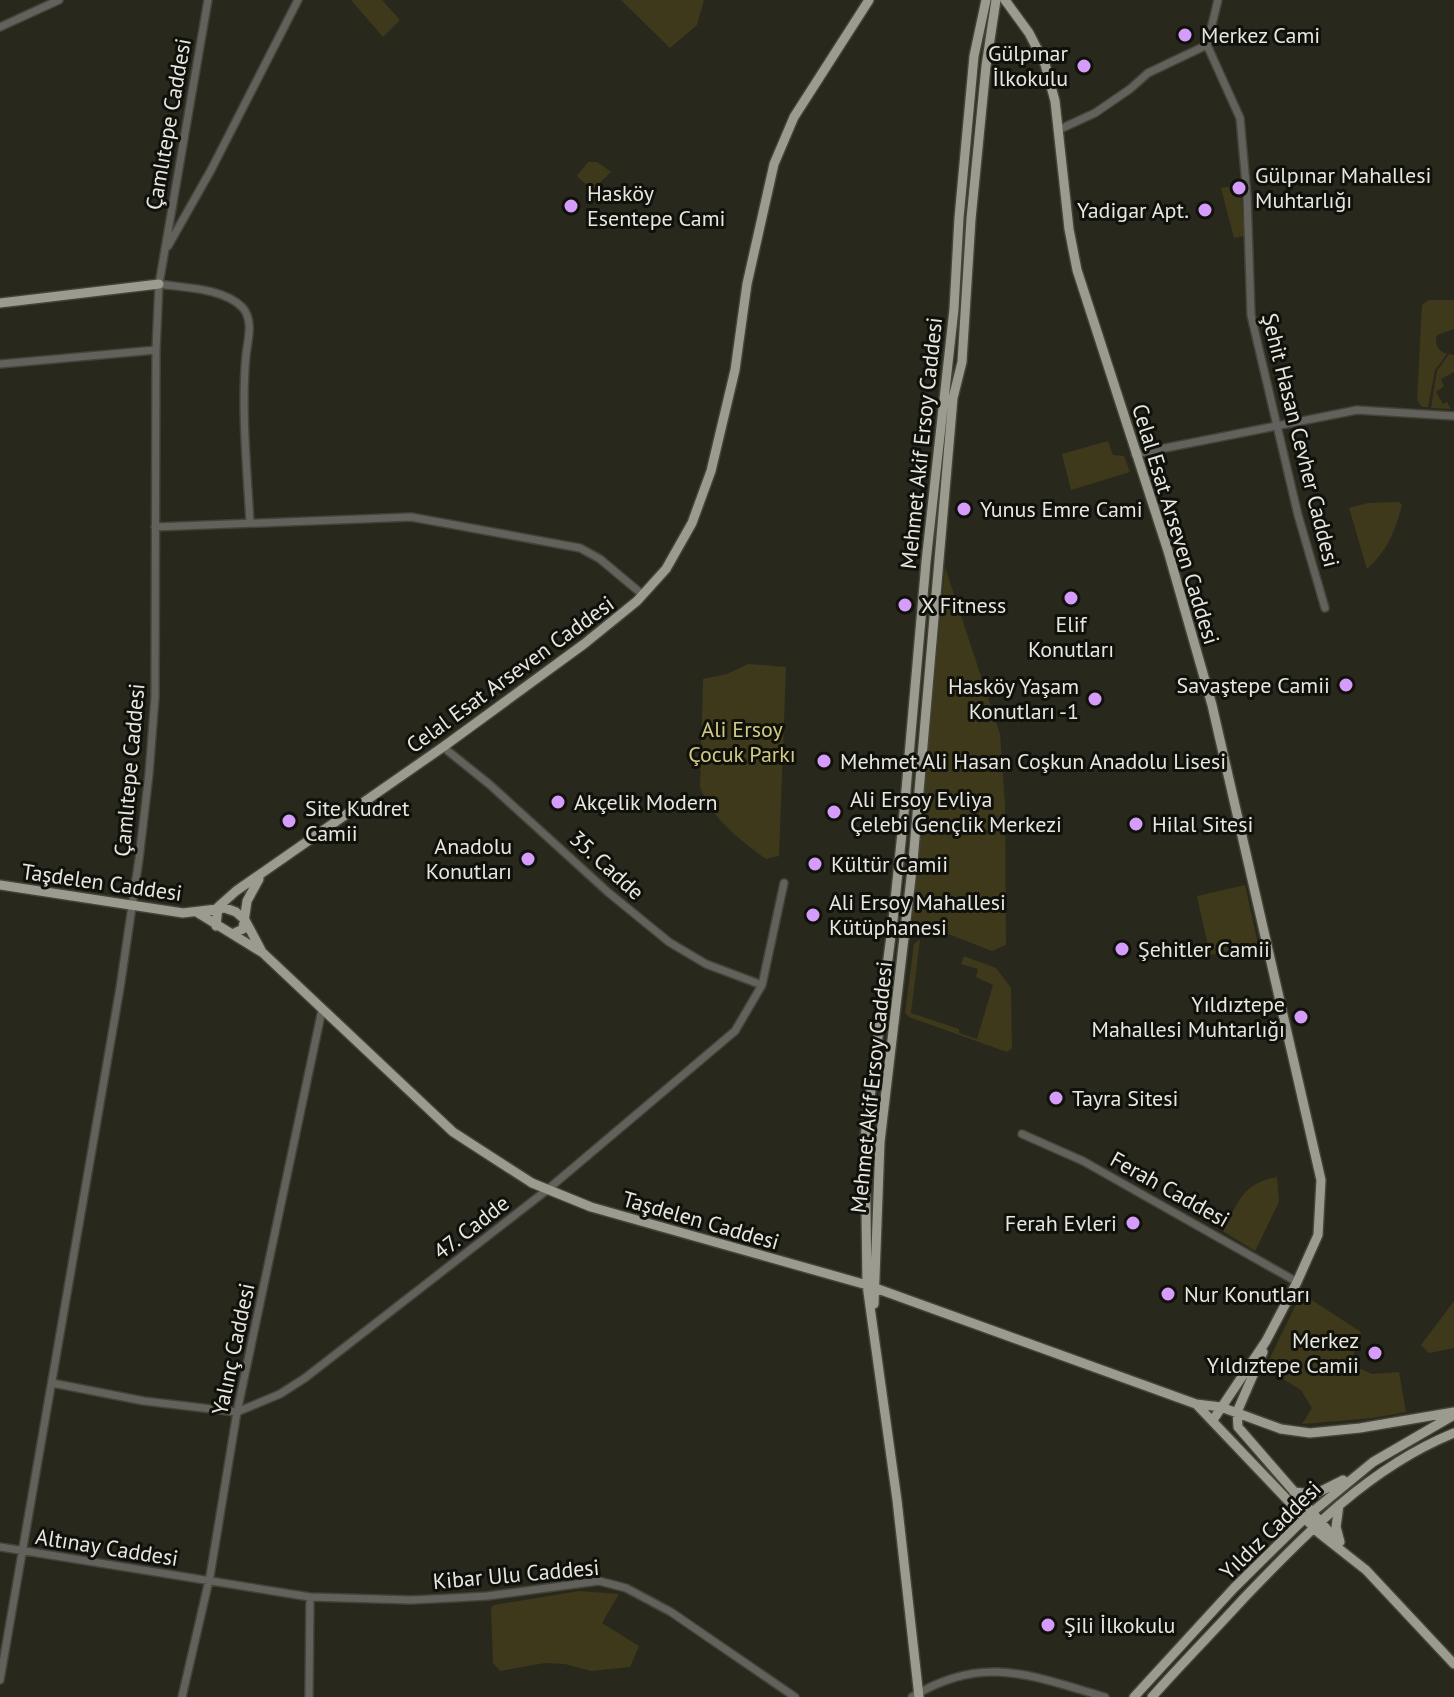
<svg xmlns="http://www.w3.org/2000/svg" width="1454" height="1697" viewBox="0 0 1454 1697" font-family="'PT Sans',sans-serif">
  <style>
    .green { fill: #3e391b }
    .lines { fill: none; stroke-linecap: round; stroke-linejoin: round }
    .minor-casing { stroke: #444338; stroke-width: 10 }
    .major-casing { stroke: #444338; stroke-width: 12 }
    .minor { stroke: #62615c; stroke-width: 7 }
    .major { stroke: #9c9b8f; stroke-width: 9 }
    .poi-dot { fill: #d59cfb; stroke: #11110c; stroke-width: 3 }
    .labels { text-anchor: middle; stroke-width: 6; stroke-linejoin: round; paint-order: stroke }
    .poi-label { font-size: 22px; fill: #e7e6df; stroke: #11110c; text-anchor: start }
    .street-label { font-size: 22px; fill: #e7e6df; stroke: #11110c }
    .park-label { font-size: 22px; fill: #d4c982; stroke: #11110c }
  </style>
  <rect width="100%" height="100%" fill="#29281d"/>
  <path class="green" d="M351,0H382L400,20L383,37Z
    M621,0H704L697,25L670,48Z
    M588,162H597L611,172L592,190L577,176Z
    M1238,185L1241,192L1244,236L1234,238L1221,188Z
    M1429,300H1454V329L1437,335C1434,344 1438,351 1447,354L1435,370L1428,407H1422L1417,400L1422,305Z
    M1449,354L1454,355V372L1441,379L1444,386L1436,392L1443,404L1447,402L1451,409L1431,408L1437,371Z
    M1108,441L1113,455L1124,456L1130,472L1071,490L1062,454Z
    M1399,502L1402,505C1395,531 1388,550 1367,569L1349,508L1368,503Z
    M945,567L1000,734L1005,805L1006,945L992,951L912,920Z
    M748,664L786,667L779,856L766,859C740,840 711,818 700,787L703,679L727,674Z
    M1245,885L1258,944L1210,955L1197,896Z
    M920,939L911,1013L959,1029V1033L977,1039L993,985L976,977L978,969L961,964L964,956L996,968L1011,988L1012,1048L1007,1052L909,1017L905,1013L914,944Z
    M1277,1177L1279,1202L1255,1251L1224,1232V1229C1240,1200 1242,1184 1277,1177Z
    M1304,1295L1361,1332L1350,1364L1372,1374L1399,1372L1406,1412L1373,1418L1302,1424L1312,1408L1301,1390L1265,1368L1300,1296Z
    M1454,1301V1348L1429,1353L1421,1345Z
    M579,1591L619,1594L602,1623L639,1646L630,1667L591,1671L565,1664L545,1663L500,1671L493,1663L491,1608L494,1605Z"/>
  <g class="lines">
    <g class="minor-casing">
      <path id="minor" d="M1218,0L1207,45L1240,118L1247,195L1251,315L1298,515L1325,608
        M0,27L59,0
        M1058,130L1095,113L1130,89L1148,73L1207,45
        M168,246L211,170L298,0
        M159,284C185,288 223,288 242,307C254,320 248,339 246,355C241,410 247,468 250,523
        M0,364L156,350
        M1135,454L1357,410L1454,416
        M155,527L411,517L580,548L600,559L643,595
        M443,747L489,784L609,893L669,942L706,964L762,985
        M1022,1134L1083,1161L1297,1282
        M52,1383L144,1401L237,1412L280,1394L305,1378L547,1190L735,1031L762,985L784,883
        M0,1547L310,1597L411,1600L453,1598L487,1596L599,1581L626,1588L671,1612L795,1697
        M0,1680L120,988L139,859L149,774L155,697L156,350L159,284L208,0
        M182,1697L210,1576L237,1412L322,1010
        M309,1697L310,1597
        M912,1697C983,1653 1032,1676 1105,1697"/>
    </g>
    <g class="major-casing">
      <path id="major" d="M1005,0L1029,33L1045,64L1055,101L1069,229L1077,270L1168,551L1212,705L1321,1180L1318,1235L1297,1282L1266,1341L1213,1420
        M0,303L159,284
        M0,885L183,913L225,908L236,912L245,920L261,950
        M198,913L263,953L453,1132L532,1183L591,1207L867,1285L1196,1404
        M216,926L218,907L236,891L443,747L584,644L637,601L666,569L692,523L711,471L735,370L747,284L774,164L794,117L869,0
        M232,934L243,929L247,901L259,879
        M874,1304L880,1142L913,861L953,398L962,362L971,219L986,66L996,0
        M1263,1352L1237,1412L1238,1427L1338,1542
        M1454,1412L1360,1428L1310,1433L1281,1429L1221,1407L1196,1404L1319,1533L1366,1570L1454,1664
        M1294,1492L1315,1494L1343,1480
        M1339,1505L1336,1527L1340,1542
        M919,1697L897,1500L867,1285L865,1137L893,920L904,813L926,562L954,309L959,218L974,56L986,0
        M1134,1697L1234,1588L1305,1518L1373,1462L1454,1415
        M1152,1697C1182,1663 1214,1631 1244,1598C1305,1534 1370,1467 1454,1433"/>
    </g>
    <use href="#minor" class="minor"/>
    <use href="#major" class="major"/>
  </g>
  <g class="poi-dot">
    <circle cx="1185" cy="35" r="8"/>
    <circle cx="1084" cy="66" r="8"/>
    <circle cx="1239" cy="188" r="8"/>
    <circle cx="571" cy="206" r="8"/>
    <circle cx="1205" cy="210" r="8"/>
    <circle cx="964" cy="509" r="8"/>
    <circle cx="1071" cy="598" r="8"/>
    <circle cx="905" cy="605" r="8"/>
    <circle cx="1346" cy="685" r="8"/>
    <circle cx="1095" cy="699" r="8"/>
    <circle cx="824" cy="761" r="8"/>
    <circle cx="558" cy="802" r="8"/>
    <circle cx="834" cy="812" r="8"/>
    <circle cx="289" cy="821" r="8"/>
    <circle cx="1136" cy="824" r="8"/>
    <circle cx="528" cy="859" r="8"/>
    <circle cx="815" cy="864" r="8"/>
    <circle cx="813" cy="915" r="8"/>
    <circle cx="1122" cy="949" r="8"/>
    <circle cx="1301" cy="1017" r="8"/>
    <circle cx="1056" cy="1098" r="8"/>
    <circle cx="1133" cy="1223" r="8"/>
    <circle cx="1168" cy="1294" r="8"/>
    <circle cx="1375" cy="1353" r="8"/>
    <circle cx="1048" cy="1625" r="8"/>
  </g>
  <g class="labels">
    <g class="poi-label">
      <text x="1201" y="43">Merkez Cami</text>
      <text x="1068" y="61" text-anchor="end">Gülpınar<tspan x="1068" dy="25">İlkokulu</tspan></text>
      <text x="1255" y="183">Gülpınar Mahallesi<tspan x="1255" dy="25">Muhtarlığı</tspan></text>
      <text x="587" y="201">Hasköy<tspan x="587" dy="25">Esentepe Cami</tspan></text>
      <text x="1189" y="218" text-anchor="end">Yadigar Apt.</text>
      <text x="980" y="517">Yunus Emre Cami</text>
      <text x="921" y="613">X Fitness</text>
      <text x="1071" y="632" text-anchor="middle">Elif<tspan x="1071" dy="25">Konutları</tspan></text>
      <text x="1330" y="693" text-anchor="end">Savaştepe Camii</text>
      <text x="1079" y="694" text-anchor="end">Hasköy Yaşam<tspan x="1079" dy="25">Konutları -1</tspan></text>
      <text x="840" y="769">Mehmet Ali Hasan Coşkun Anadolu Lisesi</text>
      <text x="850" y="807">Ali Ersoy Evliya<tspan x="850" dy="25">Çelebi Gençlik Merkezi</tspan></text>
      <text x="574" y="810">Akçelik Modern</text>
      <text x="305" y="816">Site Kudret<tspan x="305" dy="25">Camii</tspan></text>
      <text x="1152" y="832">Hilal Sitesi</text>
      <text x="512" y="854" text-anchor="end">Anadolu<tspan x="512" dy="25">Konutları</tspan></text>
      <text x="831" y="872">Kültür Camii</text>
      <text x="829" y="910">Ali Ersoy Mahallesi<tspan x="829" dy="25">Kütüphanesi</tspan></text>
      <text x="1138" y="957">Şehitler Camii</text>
      <text x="1285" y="1012" text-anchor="end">Yıldıztepe<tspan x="1285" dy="25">Mahallesi Muhtarlığı</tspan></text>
      <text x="1072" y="1106">Tayra Sitesi</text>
      <text x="1117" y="1231" text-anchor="end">Ferah Evleri</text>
      <text x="1184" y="1302">Nur Konutları</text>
      <text x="1359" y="1348" text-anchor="end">Merkez<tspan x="1359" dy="25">Yıldıztepe Camii</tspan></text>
      <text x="1064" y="1633">Şili İlkokulu</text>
    </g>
    <g class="street-label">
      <text transform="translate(168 124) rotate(-80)" y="8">Çamlıtepe Caddesi</text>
      <text transform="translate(1301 440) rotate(76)" y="8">Şehit Hasan Cevher Caddesi</text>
      <text transform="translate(921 443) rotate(-84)" y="8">Mehmet Akif Ersoy Caddesi</text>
      <text transform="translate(1176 524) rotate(73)" y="8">Celal Esat Arseven Caddesi</text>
      <text transform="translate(510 674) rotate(-36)" y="8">Celal Esat Arseven Caddesi</text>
      <text transform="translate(129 770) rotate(-85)" y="8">Çamlıtepe Caddesi</text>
      <text transform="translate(607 865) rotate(42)" y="8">35. Cadde</text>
      <text transform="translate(102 882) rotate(8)" y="8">Taşdelen Caddesi</text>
      <text transform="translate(871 1087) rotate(-84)" y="8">Mehmet Akif Ersoy Caddesi</text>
      <text transform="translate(1170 1189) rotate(29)" y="8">Ferah Caddesi</text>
      <text transform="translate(701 1220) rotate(16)" y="8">Taşdelen Caddesi</text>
      <text transform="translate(471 1227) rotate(-38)" y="8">47. Cadde</text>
      <text transform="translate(233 1349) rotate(-78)" y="8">Yalınç Caddesi</text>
      <text transform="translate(1270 1530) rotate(-44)" y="8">Yıldız Caddesi</text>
      <text transform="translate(107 1547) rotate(9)" y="8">Altınay Caddesi</text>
      <text transform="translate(516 1574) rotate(-5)" y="8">Kibar Ulu Caddesi</text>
    </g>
    <g class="park-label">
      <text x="742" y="737">Ali Ersoy<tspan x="742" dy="25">Çocuk Parkı</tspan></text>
    </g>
  </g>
</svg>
